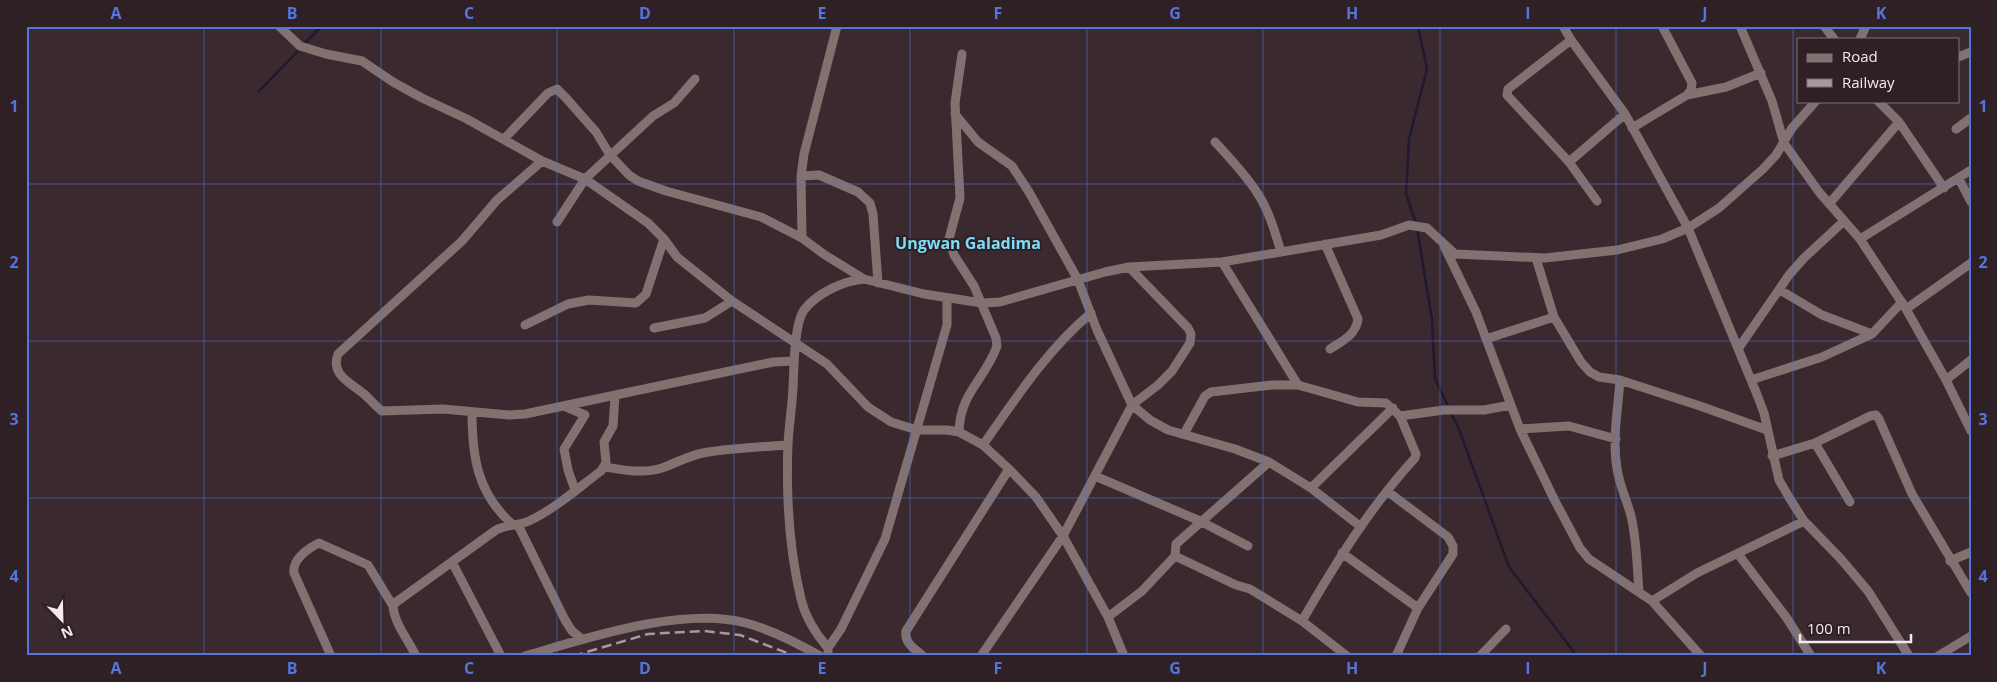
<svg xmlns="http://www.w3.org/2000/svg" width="1997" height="682" viewBox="0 0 1997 682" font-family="'Open Sans',sans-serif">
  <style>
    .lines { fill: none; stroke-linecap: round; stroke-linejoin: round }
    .stream { stroke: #211930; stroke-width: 2.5 }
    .minor { stroke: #817271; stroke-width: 9 }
    .rail { stroke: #a79a9f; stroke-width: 2.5; stroke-dasharray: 10 5; stroke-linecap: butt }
    .grid { fill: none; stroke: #5375dd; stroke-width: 1; stroke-opacity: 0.55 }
    .labels { text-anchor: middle; stroke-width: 4; stroke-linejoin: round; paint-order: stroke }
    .quarter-label { font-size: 16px; font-weight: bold; fill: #7adef7; stroke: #2f2026 }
    .neatline { fill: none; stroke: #5375dd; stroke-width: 2 }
    .grid-label { font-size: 16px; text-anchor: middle; font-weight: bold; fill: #5375dd }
  </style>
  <rect width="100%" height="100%" fill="#3a2a30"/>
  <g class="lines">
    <path class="stream" d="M303,45L322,26
      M259,91L300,49
      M1416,223L1406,194L1409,139L1427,69L1418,26
      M1417,228L1432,320L1435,379L1449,408
      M1451,413L1459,429L1509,567L1577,656"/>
    <path class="minor" d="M279,26L300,46L326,54L362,61L393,82L422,98L467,119L542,161L585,179L648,223L664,239L677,257L732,301L827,364L868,407L891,422L917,430H947L959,432L983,445L1009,469L1036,497L1063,536L1108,617L1124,656
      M837,26L804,154L801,176L802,238L825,255L864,279L924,294L982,303L1000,302L1105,272L1129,267L1222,262L1381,235L1409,225L1427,228L1455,254L1545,258L1617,250L1662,239L1688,228L1719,208L1763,169L1776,155L1792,128L1816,101
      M1563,26L1571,40L1625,114L1688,228L1756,392L1764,413L1779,480L1790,499L1804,521L1840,558L1868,591L1909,656
      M1662,26L1692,83L1691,90L1687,95
      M1740,26L1772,101L1784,143L1819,192L1860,239L1906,309L1946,380L1971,431
      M1824,26L1834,39
      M1860,39L1866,26
      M1571,40L1508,89L1507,95L1569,162L1597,201
      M1958,57L1971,52
      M1878,101L1899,122L1944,188
      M955,114L978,142L1012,166L1029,192L1078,280L1097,330L1132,405L1150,420L1168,430L1235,449L1269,462L1311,488L1361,527
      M1632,128L1687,95L1726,87L1761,73
      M1956,129L1971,118
      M504,139L548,93L557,89L566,98L596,132L610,155L629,175L638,181L666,191L761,217L802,238
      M1215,142C1230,158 1246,175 1258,194C1269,211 1275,232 1281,252
      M542,161L497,200L462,241L338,354C330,375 351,383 364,394C370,399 375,406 382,411L443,409L509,415L525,414L773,362L794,361
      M1569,162L1625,114
      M801,176L819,175L858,192L870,203L873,214L878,283
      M1959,179L1971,202
      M1829,204L1899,122
      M557,222L585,179L653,116L674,103L695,79
      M1860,239L1971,170
      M1325,244L1358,319C1356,335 1342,341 1330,349
      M1444,246L1476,312L1520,429L1554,499L1580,548L1589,559L1652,601L1701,656
      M1536,258L1554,317L1581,362L1590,372L1599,377L1620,380L1700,406L1767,430
      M1222,262L1298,385L1358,402L1386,403L1400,416L1416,454L1415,458C1370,507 1335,564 1302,621
      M1780,290L1822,315L1872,334
      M1906,309L1971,263
      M525,325L568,304L589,300L636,303L646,294L664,239
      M654,328L705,318L732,301
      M1486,339L1554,317
      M1738,349L1789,275L1804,258L1844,221
      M1620,380C1618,409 1612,440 1617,468C1619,485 1627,500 1631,516C1637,541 1637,567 1639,592
      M1751,380L1822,357L1872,334L1902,302
      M1946,380L1971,360
      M566,407L585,415L564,449L568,470L575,490
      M472,412C472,456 477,493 512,524
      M1400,416L1444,410H1484L1511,405
      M1520,429L1569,426L1616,439
      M959,432C960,392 985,380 997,346L996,338L974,286L954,255L949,239L960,198L955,103L962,54
      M1184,434L1205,396L1211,392L1272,385H1298
      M1815,443L1850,502
      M983,445C1016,398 1047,350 1091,313
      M1772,456L1815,443L1870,416L1876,415L1879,419L1912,494L1971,593
      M605,467C624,470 643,474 662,468C676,463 688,456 703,453C731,448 760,447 788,445
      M1095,476L1200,521L1248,546
      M1311,488L1393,408
      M1387,491L1448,537L1453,546V554L1418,608L1396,656
      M518,525L565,620L572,631L582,639
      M1342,553L1418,608
      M1738,554L1786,617L1811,656
      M1175,556L1236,585L1250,589L1302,621L1347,656
      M1950,561L1971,552
      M452,562L501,656
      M1652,601L1697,573L1804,521
      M393,606L395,603L496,530C507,524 518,526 529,521C555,509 578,488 601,471L606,463L604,442L613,426L615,395
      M1108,617L1142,591L1175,556L1176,544L1269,462
      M828,648C816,634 805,616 801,599C789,549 786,495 788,444C789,425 792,407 793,388C794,369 794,324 804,310C817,293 843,281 864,279
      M331,656L294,573C292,560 307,549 319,543L368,565L393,606C394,623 409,641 416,656
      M525,656C587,638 683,606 746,623C772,630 797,643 820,656
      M828,656V648L841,629L885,539L947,325V298
      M923,656C914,648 904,643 906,631L1009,469
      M981,656L1063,536L1132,405L1158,385L1172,371L1190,343L1191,334L1188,328L1129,267
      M1480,656L1506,629
      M1938,656L1971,636"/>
    <path class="rail" d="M573,656L648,634L704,631L740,635L795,656"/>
  </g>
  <path class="grid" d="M204,26V656M381,26V656M557,26V656M734,26V656M910,26V656M1087,26V656M1263,26V656M1440,26V656M1616,26V656M1793,26V656M26,184H1971M26,341H1971M26,498H1971"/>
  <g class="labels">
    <g class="quarter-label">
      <text x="968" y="249">Ungwan Galadima</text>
    </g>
  </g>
  <rect width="1997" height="682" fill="none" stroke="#2f2026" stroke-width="55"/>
  <rect x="1797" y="38" width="162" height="65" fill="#2f2026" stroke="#7e7076"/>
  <rect x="1807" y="54" width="25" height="8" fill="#817271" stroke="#7e7076"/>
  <text x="1842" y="62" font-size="15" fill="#f4e9ed">Road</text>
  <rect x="1807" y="79" width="25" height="8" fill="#a79a9f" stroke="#7e7076"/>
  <text x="1842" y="88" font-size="15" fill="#f4e9ed">Railway</text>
  <g transform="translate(62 620) rotate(157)" stroke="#2f2026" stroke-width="4" paint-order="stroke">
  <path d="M0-4L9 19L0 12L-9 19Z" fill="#f4e9ed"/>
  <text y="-8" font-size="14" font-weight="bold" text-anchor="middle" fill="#f4e9ed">N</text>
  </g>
  <path d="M1800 634v8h111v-8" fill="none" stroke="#f4e9ed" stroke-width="2.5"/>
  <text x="1807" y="634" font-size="15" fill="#f4e9ed" stroke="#2f2026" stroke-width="4" paint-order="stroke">100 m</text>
  <rect x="28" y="28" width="1942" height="626" class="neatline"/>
  <g class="grid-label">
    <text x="116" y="19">A</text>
    <text x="292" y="19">B</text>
    <text x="469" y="19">C</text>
    <text x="645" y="19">D</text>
    <text x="822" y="19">E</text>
    <text x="998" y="19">F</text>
    <text x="1175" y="19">G</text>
    <text x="1352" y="19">H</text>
    <text x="1528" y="19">I</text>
    <text x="1705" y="19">J</text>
    <text x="1881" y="19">K</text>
    <text x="14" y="112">1</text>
    <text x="1983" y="112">1</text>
    <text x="14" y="268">2</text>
    <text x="1983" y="268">2</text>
    <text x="14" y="425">3</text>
    <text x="1983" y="425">3</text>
    <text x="14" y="582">4</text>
    <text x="1983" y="582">4</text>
    <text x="116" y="674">A</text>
    <text x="292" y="674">B</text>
    <text x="469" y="674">C</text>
    <text x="645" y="674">D</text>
    <text x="822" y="674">E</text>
    <text x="998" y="674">F</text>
    <text x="1175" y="674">G</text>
    <text x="1352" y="674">H</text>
    <text x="1528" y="674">I</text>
    <text x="1705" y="674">J</text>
    <text x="1881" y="674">K</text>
  </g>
</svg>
